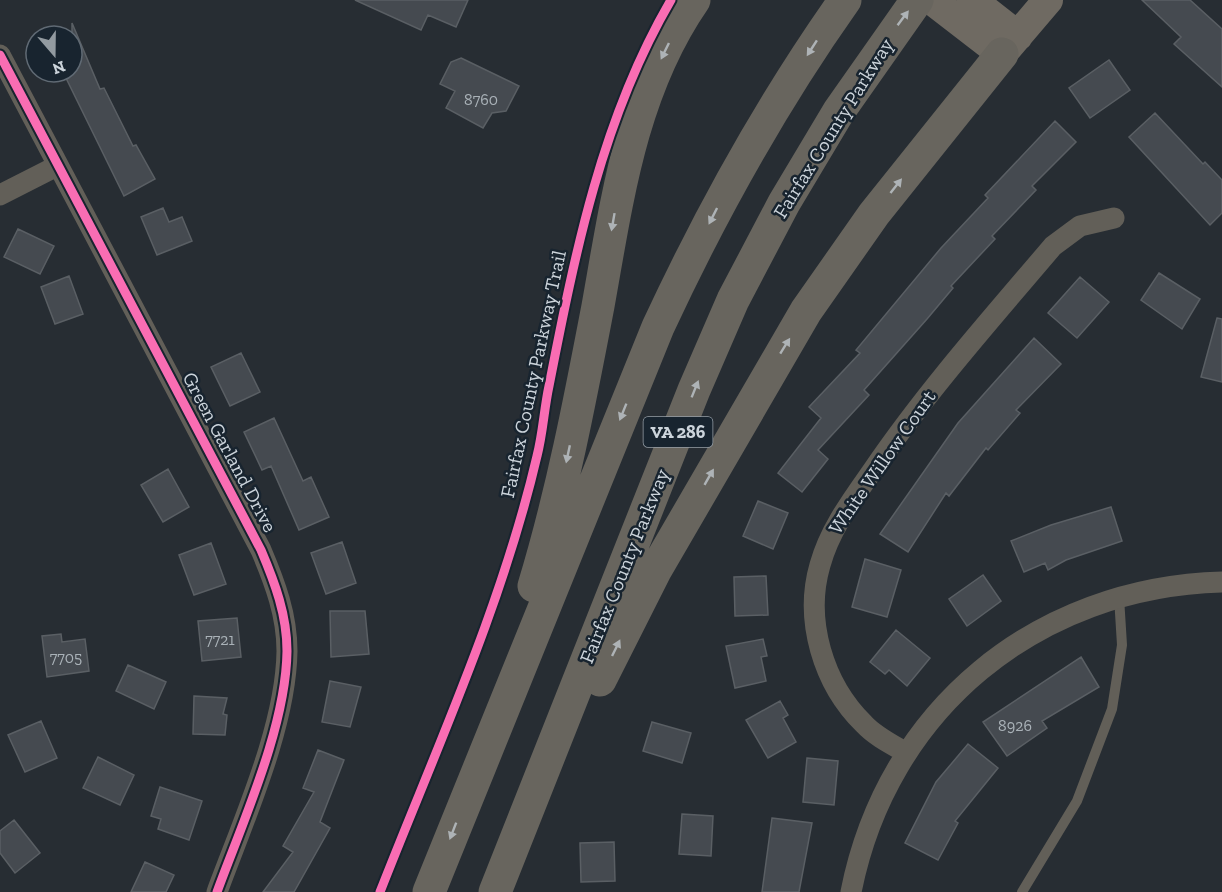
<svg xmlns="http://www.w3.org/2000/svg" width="1222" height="892" viewBox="0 0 1222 892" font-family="'Zilla Slab',serif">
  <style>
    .building { fill: #454a50; stroke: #5a5f64; stroke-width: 1.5 }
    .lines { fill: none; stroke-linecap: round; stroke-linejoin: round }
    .lane { stroke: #625f58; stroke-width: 10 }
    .street { stroke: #625f58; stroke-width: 21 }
    .secondary { stroke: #6f6a62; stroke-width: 30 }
    .highway { stroke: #68655e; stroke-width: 33 }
    .cycleway-casing { stroke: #18242f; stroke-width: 13 }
    .cycleway { stroke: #f96db3; stroke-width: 9 }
    .oneway { fill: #aeb3b6 }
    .labels { text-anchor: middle; stroke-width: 5; stroke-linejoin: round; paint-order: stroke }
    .number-label { font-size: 16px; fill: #aab2b8 }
    .shield { fill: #18242f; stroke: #969fa7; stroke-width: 1.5 }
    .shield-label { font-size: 18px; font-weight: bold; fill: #ccd4db }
    .street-label { font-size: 20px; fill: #ccd4db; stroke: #18242f }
  </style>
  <rect width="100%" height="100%" fill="#272d33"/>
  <path class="building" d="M355,0H468L456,27L428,15L421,30Z
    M1142,0H1190L1222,29V87L1174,44L1181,37Z
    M72,23L100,89L104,88L133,146L136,145L155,179L124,196L63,72H72Z
    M461,58L519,86L506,111L492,113L483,128L446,108L455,91L440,84L451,62Z
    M1109,60L1130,90L1090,118L1069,88Z
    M1155,113L1203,164L1205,162L1222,180V213L1210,225L1129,137Z
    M1055,121L1076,142L1032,186L1036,190L992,236L995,239L951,286L953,288L927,319L864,390L869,395L818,450L828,459L802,492L778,473L821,418L809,407L860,353L856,350L941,248L988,198L985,195Z
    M163,208L169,222L182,217L192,241L157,255L141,217Z
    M18,229L54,246L40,274L4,257Z
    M1159,273L1200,299L1182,329L1141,300Z
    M69,276L83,314L55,324L41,287Z
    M1080,277L1109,302L1077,338L1048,313Z
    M1217,318L1222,319V382L1201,377Z
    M1034,338L1061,364L1016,410L1020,413L988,450L986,448L949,496L946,493L908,552L880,534L958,423Z
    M241,353L260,392L230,406L211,367Z
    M274,418L303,481L311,477L329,517L299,530L271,466L262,470L244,432Z
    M168,469L189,507L163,522L141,485Z
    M758,501L788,513L773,549L743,536Z
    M1111,507L1122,541L1066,560L1048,570L1045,563L1024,572L1011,541L1051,525Z
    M342,542L356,583L326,594L311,553Z
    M211,543L226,584L194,595L179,555Z
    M865,559L901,570L887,617L852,607Z
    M983,575L1001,601L967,626L949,599Z
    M766,576L768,615L735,616L734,577Z
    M330,611H365L369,654L331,657Z
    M237,618L241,657L202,661L198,621Z
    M896,630L930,658L907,686L889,670L885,674L870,662Z
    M61,634L62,642L85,639L89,671L47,677L42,636Z
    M763,639L767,656L761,657L766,681L735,688L726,646Z
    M1081,657L1099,687L1042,721L1047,728L1007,756L983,722Z
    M128,665L166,682L154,709L116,691Z
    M330,681L361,687L350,727L322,722Z
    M194,696L227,698L223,714L227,715L225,735L193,734Z
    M780,701L788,715L783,718L796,742L768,758L746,720Z
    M41,721L57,758L25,772L8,735Z
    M652,722L691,733L682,763L643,751Z
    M968,744L998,768L955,821L958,823L938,860L905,843L936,782Z
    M318,750L344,760L320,822L330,828L294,892H263L293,852L283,846L314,792L303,788Z
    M98,757L134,775L120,805L83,788Z
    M807,758L838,761L834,805L803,802Z
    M160,787L202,801L189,840L158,829L161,819L151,816Z
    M682,814L713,816L711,856L679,854Z
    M772,818L812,823L799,892H762Z
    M14,820L40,853L15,873L0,853V831Z
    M614,842L615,881L581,882L580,843Z
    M145,862L174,875L166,892H131Z"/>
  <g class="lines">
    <path class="lane" d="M1022,892L1077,801L1112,709L1122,645L1119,597"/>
    <path class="street" d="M0,55L261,550C275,583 287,615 287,651C286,727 243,821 217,892
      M0,195L57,166
      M905,752C891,744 875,736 864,724C823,684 804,620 820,565C830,529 852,500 873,470C927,391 991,319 1053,246L1080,226L1114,218
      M851,892C887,709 1037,587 1222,582"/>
    <path class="secondary" d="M932,0L1002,54L1048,0
      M972,0L1018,36"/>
    <path class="highway" d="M534,586C562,494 580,400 598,306C617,200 631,91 694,0
      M600,680L655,571L806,311L874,214L1002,54
      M429,892L658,327C711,213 772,103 845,0
      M495,892L694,390L733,300L784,203L839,111L917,0"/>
    <g class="cycleway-casing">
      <path id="cycleway" d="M0,55L261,550C275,583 287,615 287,651C286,727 243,821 217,892
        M380,892C436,749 502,606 537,456C543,433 544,409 549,386C575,253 602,118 671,0"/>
    </g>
    <use href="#cycleway" class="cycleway"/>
  </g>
  <defs><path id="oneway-solid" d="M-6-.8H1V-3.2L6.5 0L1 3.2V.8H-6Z" transform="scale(1.5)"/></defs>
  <g class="oneway">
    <use href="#oneway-solid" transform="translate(903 18) rotate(-53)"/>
    <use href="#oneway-solid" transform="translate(812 48) rotate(123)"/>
    <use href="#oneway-solid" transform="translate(665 51) rotate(116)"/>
    <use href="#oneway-solid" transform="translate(896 186) rotate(-52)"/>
    <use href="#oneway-solid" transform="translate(713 216) rotate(117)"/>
    <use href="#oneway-solid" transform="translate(613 222) rotate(100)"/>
    <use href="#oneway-solid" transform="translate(785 346) rotate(-58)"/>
    <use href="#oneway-solid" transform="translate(695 389) rotate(-68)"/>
    <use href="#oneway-solid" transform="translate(623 412) rotate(112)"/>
    <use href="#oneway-solid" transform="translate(568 454) rotate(102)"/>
    <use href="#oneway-solid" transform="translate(709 477) rotate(-60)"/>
    <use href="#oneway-solid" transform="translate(616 648) rotate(-64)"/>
    <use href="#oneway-solid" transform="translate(453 831) rotate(111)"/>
  </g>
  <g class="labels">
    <g class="number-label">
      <text x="481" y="105">8760</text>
      <text x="220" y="645">7721</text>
      <text x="66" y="663">7705</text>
      <text x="1015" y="731">8926</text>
    </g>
    <rect class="shield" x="643.5" y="417" width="69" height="30" rx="4.5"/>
    <g class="shield-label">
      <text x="678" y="438">VA 286</text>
    </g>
    <g class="street-label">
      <text transform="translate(833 128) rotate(-58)" y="7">Fairfax County Parkway</text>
      <text transform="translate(533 374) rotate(-78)" y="7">Fairfax County Parkway Trail</text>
      <text transform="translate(230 452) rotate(62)" y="7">Green Garland Drive</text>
      <text transform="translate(882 462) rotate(-55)" y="7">White Willow Court</text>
      <text transform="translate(624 566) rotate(-68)" y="7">Fairfax County Parkway</text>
    </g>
  </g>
  <g transform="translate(54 54) rotate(160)"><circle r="28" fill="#18242f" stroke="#606a74" stroke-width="1.5"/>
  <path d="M0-4.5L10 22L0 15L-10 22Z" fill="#929aa0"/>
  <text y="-9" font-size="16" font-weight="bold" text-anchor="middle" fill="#ccd4db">N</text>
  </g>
</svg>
